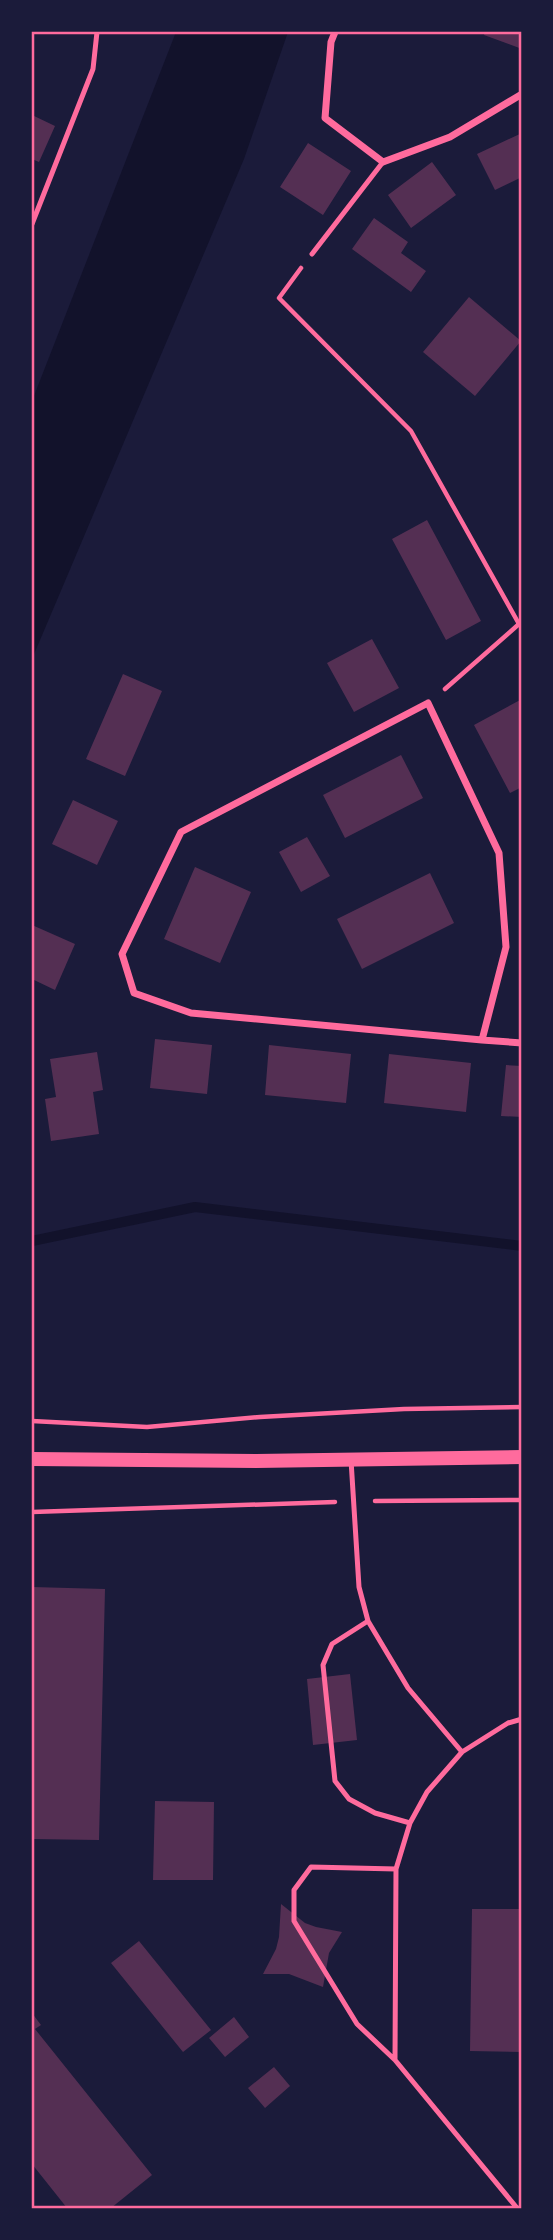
<svg xmlns="http://www.w3.org/2000/svg" width="553" height="2240" viewBox="0 0 553 2240" font-family="Helvetica,sans-serif">
  <style>
    .water { fill: #12122b }
    .lines { fill: none; stroke-linecap: round; stroke-linejoin: round }
    .stream { stroke: #12122b; stroke-width: 10 }
    .building { fill: #542f53 }
    .path { stroke: #ff6b9d; stroke-width: 4.5 }
    .service { stroke: #ff6b9d; stroke-width: 5 }
    .minor { stroke: #ff6b9d; stroke-width: 7 }
    .secondary { stroke: #ff6b9d; stroke-width: 14 }
    .neatline { fill: none; stroke: #ff6b9d; stroke-width: 2.5 }
  </style>
  <rect width="100%" height="100%" fill="#1b1b3a"/>
  <path class="water" d="M176,32H288L244,159L32,659V401Z"/>
  <g class="lines">
    <path class="stream" d="M32,1241L195,1207L522,1246"/>
  </g>
  <path class="building" d="M485,32H522V49L484,35Z
    M32,115L55,126L39,162L32,159Z
    M522,133V177L495,190L477,154Z
    M308,143L351,171L323,215L280,187Z
    M432,162L456,195L411,228L388,195Z
    M374,218L408,242L401,253L426,271L411,292L352,249Z
    M469,297L521,341L475,396L423,352Z
    M427,520L481,621L446,640L392,539Z
    M372,639L399,688L354,712L327,663Z
    M123,674L162,691L125,776L86,759Z
    M522,699V787L510,793L474,725Z
    M401,755L423,798L345,838L323,795Z
    M73,800L118,821L97,865L52,844Z
    M307,837L330,876L301,892L279,852Z
    M195,867L251,892L220,963L164,939Z
    M430,873L454,923L362,969L337,919Z
    M32,925L75,944L55,990L32,979Z
    M155,1039L212,1045L207,1094L150,1088Z
    M269,1045L351,1054L346,1103L265,1095Z
    M97,1052L103,1090L93,1092L99,1134L51,1141L45,1099L56,1097L50,1059Z
    M389,1054L471,1063L466,1112L384,1103Z
    M506,1065L522,1066V1117L501,1116Z
    M32,1587L105,1589L99,1840L32,1839Z
    M350,1674L357,1740L313,1745L307,1679Z
    M155,1801L214,1802L213,1880H153Z
    M281,1904L305,1923L316,1927L342,1932L329,1953L323,1987L289,1974H263L276,1949L279,1937Z
    M472,1909H522V2052L470,2051Z
    M139,1941L211,2030L183,2052L111,1963Z
    M32,2013L41,2025L35,2029L152,2175L111,2208H67L32,2164Z
    M234,2017L249,2037L225,2057L209,2038Z
    M274,2067L290,2086L265,2108L248,2088Z"/>
  <g class="lines">
    <path class="path" d="M301,268L279,298L411,431L519,624L445,689
      M32,1421L147,1427L260,1417L404,1409L522,1407
      M375,1501L522,1500
      M32,1512L335,1502"/>
    <path class="service" d="M32,224L93,69L97,32
      M312,254L383,162
      M351,1460L359,1587L368,1621L408,1688L462,1752
      M368,1621L332,1644L323,1665L335,1781L349,1799L375,1813L410,1823
      M395,2060L357,2024L294,1921V1890L311,1867L396,1869
      M517,2208L395,2060L396,1869L410,1823L427,1792L462,1752L508,1723L522,1719"/>
    <path class="minor" d="M335,32L331,42L325,118L383,162L450,137L522,94
      M482,1040L506,947L499,853L428,703L181,832L122,954L134,993L191,1013L482,1040L522,1043"/>
    <path class="secondary" d="M32,1459L256,1461L522,1457"/>
  </g>
  <rect width="553" height="2240" fill="none" stroke="#1b1b3a" stroke-width="66"/>
  <rect x="33" y="33" width="487" height="2174" class="neatline"/>
</svg>
